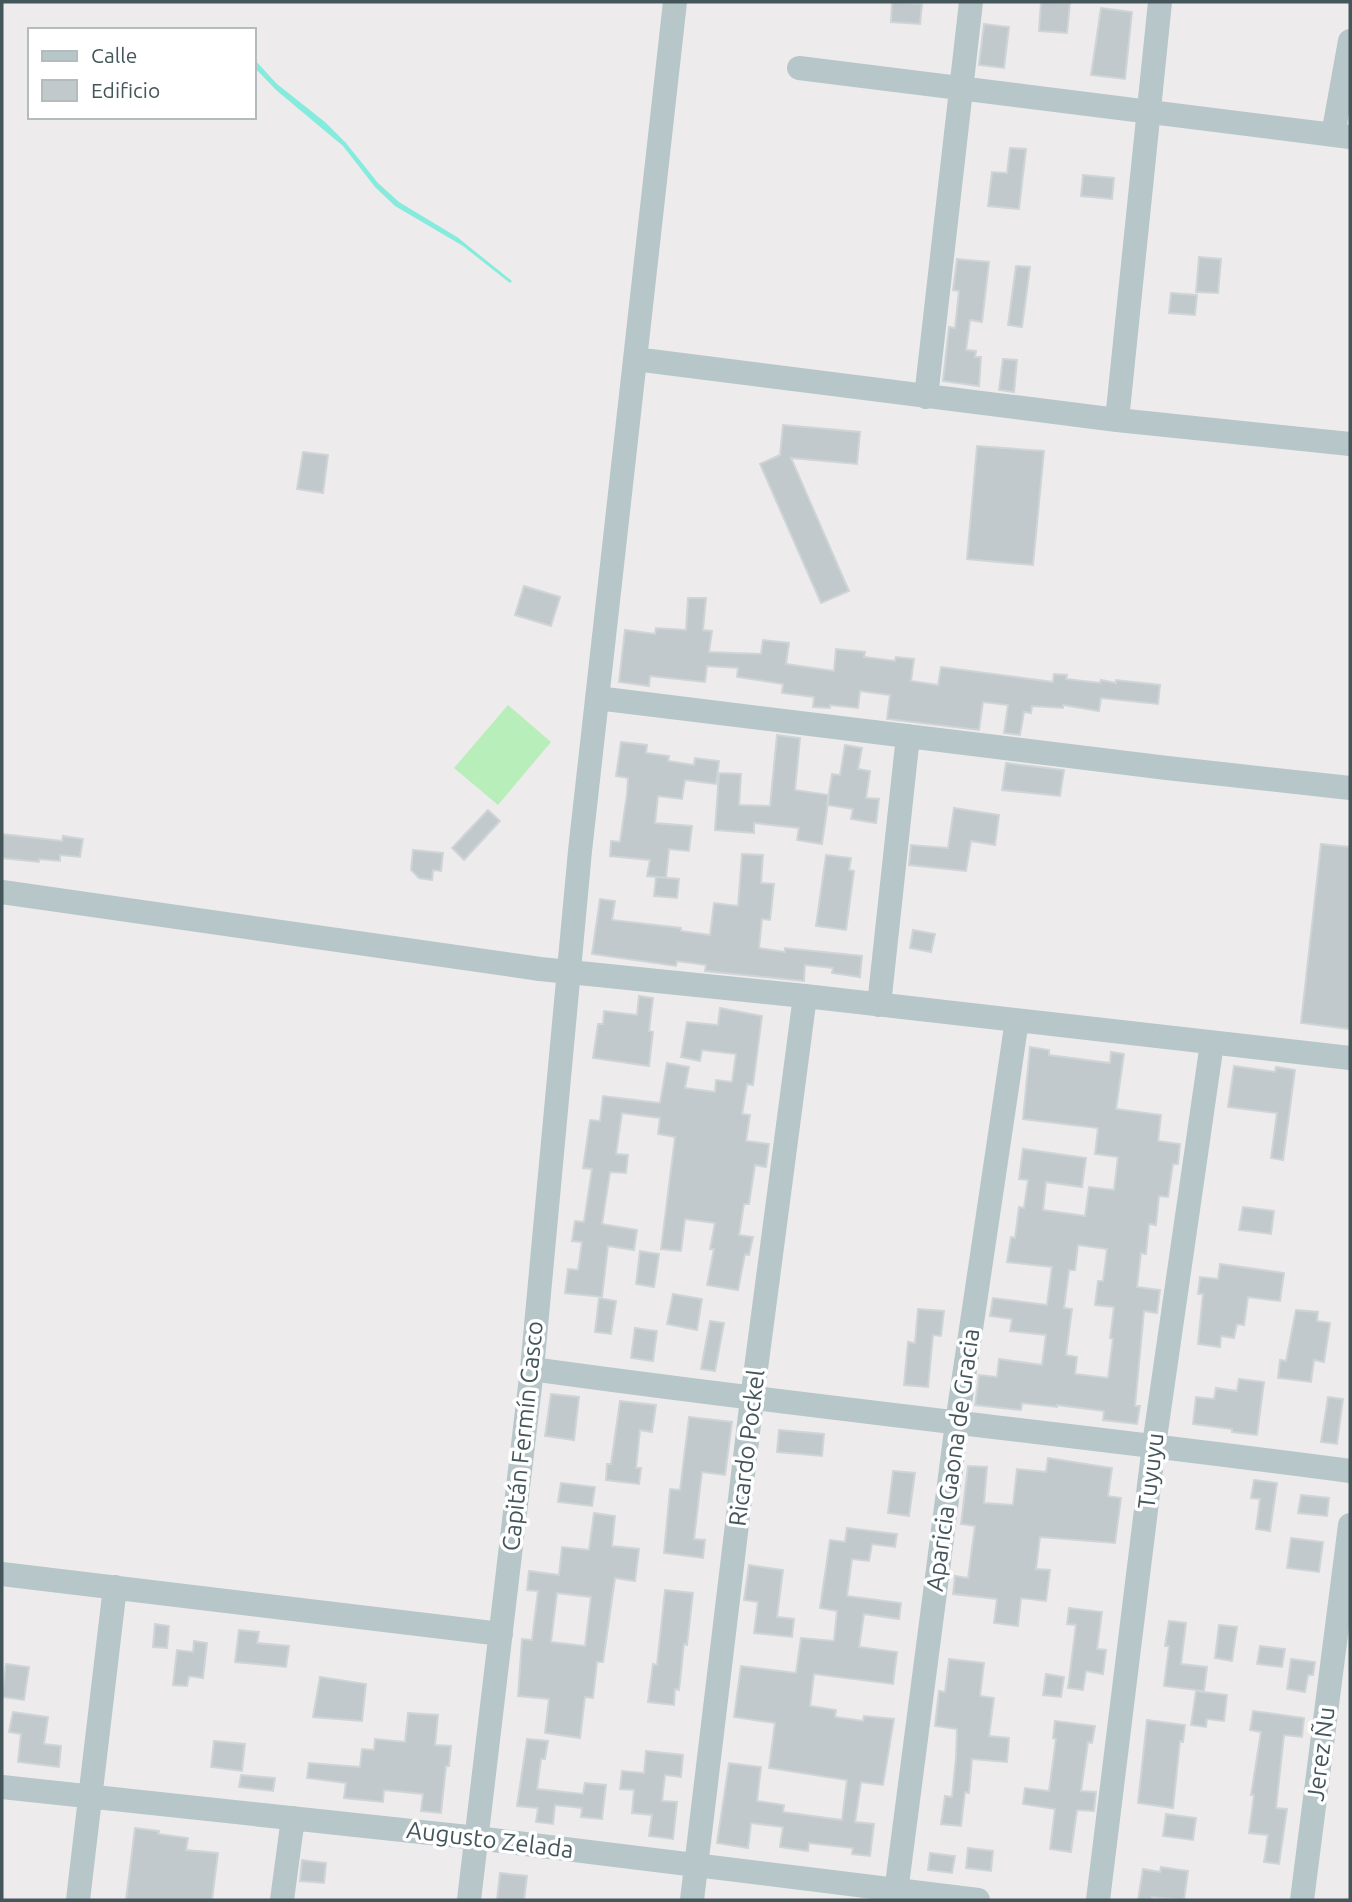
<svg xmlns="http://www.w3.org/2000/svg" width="1352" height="1902" viewBox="0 0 1352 1902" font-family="Ubuntu,sans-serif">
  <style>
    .green { fill: #b8eeba }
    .water { fill: #85ebdc }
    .building { fill: #c2c9cc; stroke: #cfd5d7; stroke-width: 2; fill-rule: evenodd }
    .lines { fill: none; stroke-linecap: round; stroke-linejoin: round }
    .minor { stroke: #b6c6c9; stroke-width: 24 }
    .labels { text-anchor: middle; stroke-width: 7; stroke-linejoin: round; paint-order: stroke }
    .street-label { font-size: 24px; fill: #445659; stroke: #fff }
  </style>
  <rect width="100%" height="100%" fill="#eeebec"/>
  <path class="green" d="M508,705L551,742L498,805L454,768Z"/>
  <path class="water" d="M254,59L277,84L325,122L346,143L378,183L399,202L457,237L512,281L510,283L463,246L395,206L375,187L343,146L276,90L254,67Z"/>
  <path class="building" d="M892,2L922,4L920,24L891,22Z
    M1041,2L1070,3L1067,33L1039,31Z
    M1101,8L1132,12L1125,79L1091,75Z
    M984,24L1009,27L1004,68L979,65Z
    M1010,148L1026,149L1019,209L988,206L992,172L1007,173Z
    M1083,175L1114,178L1112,199L1081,196Z
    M1199,257L1221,259L1218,293L1196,292Z
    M957,259L989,262L982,322L970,320L966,350L976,351L975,357H981L979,386L943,381L949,327L955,328L959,291L953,290Z
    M1016,266L1030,267L1022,327L1008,325Z
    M1171,293L1197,295L1195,315L1169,313Z
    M1003,359L1017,360L1014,392L999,390Z
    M783,425L860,432L857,464L791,458L849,591L821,603L760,464L780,455Z
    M977,446L1044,451L1033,565L967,559Z
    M303,452L328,455L323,493L297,489Z
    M524,586L560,597L551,626L515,615Z
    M688,598H706L703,630L712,631L709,652L761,654L763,640L789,643L786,664L834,671L836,649L865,652L864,657L895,661L896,657L914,659L911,681L938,685L941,667L1053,682L1054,674L1067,675L1066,679L1100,683L1101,680L1116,683V680L1160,685L1158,704L1101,698L1099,711L1063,705V708L1032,706L1031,713L1024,712L1020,735L1004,733L1008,705L983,702L979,730L887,719L890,695L860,691L858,708L830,705V708L813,707L814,697L782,693L783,684L737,677L738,668L707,666L705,682L650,676L649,686L619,682L625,630L655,634L656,628L686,630Z
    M777,735L800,738L795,790L829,795L822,844L797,840L799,828L754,823V833L715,830L719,773L741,774L739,805L770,806Z
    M621,742L647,745L646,753L669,756L668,761L694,765L695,758L719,761L716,784L685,780L682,799L658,796L655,823L692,826L689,851L669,849L666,878L647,876L650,860L610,856L611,841L620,842L627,794L628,778L616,776Z
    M845,745L862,748L858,769L870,771L866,798L879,799L876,823L851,819L853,809L827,805L832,774L840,775Z
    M1006,763L1064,770L1060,796L1002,790Z
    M954,808L999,815L995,845L971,841L966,871L909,865L911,845L948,848Z
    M488,810L500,821L464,860L452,848Z
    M2,834L62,841L63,836L83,839L80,857L60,855V861L39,859V862L2,858Z
    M1321,844L1350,847V1029L1301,1023Z
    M413,850L443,853L441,871L433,870L432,880L419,878L411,870Z
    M742,854L763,855L761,883L774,884L770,920L762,919L759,948L785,952V948L862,956L860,977L832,973L833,968L805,965L804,981L705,971L706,965L677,961L676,966L592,954L600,899L615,901L612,920L681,928V931L710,935L714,903L738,906Z
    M826,855L851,858L849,870L854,871L846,930L816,926Z
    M656,877L679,879L677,898L654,896Z
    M913,930L935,934L931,952L910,948Z
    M639,996L653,998L649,1031L653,1032L649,1066L593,1058L598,1024H603L604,1011L637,1015Z
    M720,1008L762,1016L753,1085L747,1084L742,1114L750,1115L746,1141L769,1144L766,1167L755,1165L749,1204H744L739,1235L753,1237L749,1255L745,1254L738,1290L707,1285L714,1249H710L715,1223L685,1219L681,1251L661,1249L675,1137L658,1134L660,1118L622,1113L616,1154L628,1155L626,1173L610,1172L602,1224L637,1230L634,1250L608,1246L602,1297L565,1293L568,1269L578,1270L582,1242L572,1241L575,1221L584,1222L592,1169L583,1168L590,1120L600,1121L603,1096L660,1103L667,1063L689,1067L685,1088L715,1092L716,1080L732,1082L736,1054L702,1050L700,1061L681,1057L687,1022L718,1025Z
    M1030,1047L1049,1050V1055L1110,1063L1111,1052L1124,1054L1116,1109L1161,1115L1158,1141L1180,1144L1178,1164H1173L1168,1197L1159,1196L1156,1225L1149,1224L1146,1254L1141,1253L1137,1287L1160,1290L1157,1313L1144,1311L1135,1406H1140L1137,1424L1103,1420L1104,1411L1057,1405V1407L1022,1403L1021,1410L975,1405L979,1375L997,1377L999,1359L1042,1365L1046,1335L1010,1331L1012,1319L990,1316L993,1298L1047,1305L1052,1267L1007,1262L1011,1237L1015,1238L1019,1207L1024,1208L1028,1180L1019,1179L1023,1149L1086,1158L1082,1187L1046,1182L1043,1210L1085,1216L1089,1187L1114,1190L1118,1157L1095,1154L1098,1128L1023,1119ZM1078,1245L1107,1249L1103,1281H1098L1095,1305L1114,1307L1110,1338L1113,1339L1108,1378L1075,1374L1077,1357L1066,1355L1072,1309L1064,1308L1069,1270H1075Z
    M1234,1066L1275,1072L1276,1067L1295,1070L1283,1160L1271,1158L1277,1113L1228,1107Z
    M1243,1207L1274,1211L1271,1234L1239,1230Z
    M640,1251L659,1254L654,1287L636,1284Z
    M1220,1264L1284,1273L1280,1301L1248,1297L1244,1325L1237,1324L1234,1338L1221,1336L1220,1347L1198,1344L1203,1294H1198L1200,1277L1218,1279Z
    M673,1294L702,1299L697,1330L667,1324Z
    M599,1298L616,1301L611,1334L595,1332Z
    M918,1309L944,1311L941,1336L933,1335L928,1387L904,1385L908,1342L915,1343Z
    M1296,1310L1318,1312L1317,1321L1330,1323L1324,1362L1314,1360L1311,1382L1278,1378L1280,1360L1286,1361Z
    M710,1321L724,1323L715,1371L701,1369Z
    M635,1328L657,1331L653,1361L631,1358Z
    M1239,1379L1264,1382L1257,1435L1232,1432V1429L1193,1424L1196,1397L1214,1399L1216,1388L1237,1391Z
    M551,1394L579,1397L574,1440L545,1436Z
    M1328,1397L1343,1399L1337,1444L1321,1442Z
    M620,1401L656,1405L652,1432L640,1430L636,1468H641L639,1484L606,1480L607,1464H611Z
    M689,1417L732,1422L725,1475L702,1472L694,1539L705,1540L703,1558L664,1553L670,1489L680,1490Z
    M779,1430L824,1434L822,1456L777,1452Z
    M1048,1458L1112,1468L1108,1496L1121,1498L1115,1543L1040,1537L1036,1569L1050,1570L1046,1601L1021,1598L1018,1626L994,1623L997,1599L953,1594L955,1576L968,1578L975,1526L961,1524L968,1466L987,1467L984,1503L1013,1505L1017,1469L1046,1472Z
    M893,1471L915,1473L909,1516L888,1513Z
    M1254,1480L1277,1483L1270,1531L1256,1529L1260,1499L1251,1498Z
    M561,1483L595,1487L592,1506L558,1502Z
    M1301,1495L1329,1498L1327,1516L1298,1513Z
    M594,1513L615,1516L612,1546L639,1549L635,1581L615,1578L603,1662H597L593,1698L585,1697L580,1738L545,1733L549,1699L518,1696L522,1639L532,1640L538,1591L527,1590L529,1571L559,1575L562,1547L589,1550ZM557,1593L591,1597L585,1646L551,1642Z
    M847,1528L897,1534L895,1547L872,1544L869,1561L852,1559L847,1596L901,1603L899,1619L864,1614L859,1647L897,1652L893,1684L814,1674L810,1706L836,1710L835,1717L863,1721L864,1716L894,1719L883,1785L861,1782L855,1822L874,1824L870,1856L852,1854L853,1848L809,1843L808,1851L780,1847L783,1827L751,1823L748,1848L717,1843L729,1763L761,1767L757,1801L784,1805L783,1812L842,1820L847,1780L769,1768L775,1723L734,1717L741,1666L796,1673L801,1638L834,1641L837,1611L820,1608L830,1540L845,1542Z
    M1291,1538L1323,1542L1319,1572L1287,1568Z
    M749,1565L783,1570L777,1617L794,1619L792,1637L754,1633L758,1602L744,1600Z
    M665,1590L693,1593L687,1645L684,1644L679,1690L675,1689L674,1705L648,1702L653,1664L657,1665Z
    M1069,1608L1102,1612L1097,1649L1106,1650L1103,1674L1086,1671L1083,1690L1068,1688L1076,1625L1067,1624Z
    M1169,1621L1186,1623L1181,1664L1207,1667L1204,1691L1164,1686L1169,1646H1165Z
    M155,1624L169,1626L167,1648L153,1647Z
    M1219,1625L1237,1627L1232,1661L1215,1658Z
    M239,1630L259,1632L257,1643L289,1646L286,1667L235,1662Z
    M194,1641L207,1643L203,1678L189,1676L187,1686L173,1685L177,1650L193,1652Z
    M1260,1646L1285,1649L1282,1667L1257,1664Z
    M949,1659L984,1663L980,1696L994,1698L989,1736L1009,1738L1007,1762L972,1759L969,1793L965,1792L961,1826L941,1824L945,1796L952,1797L956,1758L957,1729L935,1726L939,1691L945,1692Z
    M1291,1659L1315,1662L1313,1675H1308L1305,1692L1287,1689Z
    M6,1664L29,1667L24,1700L2,1697Z
    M1046,1674L1064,1677L1061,1697L1043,1695Z
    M320,1677L366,1684L362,1721L313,1717Z
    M1196,1691L1227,1695L1224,1721L1207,1719L1206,1727L1191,1725Z
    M1253,1711L1304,1718L1302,1737L1284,1735L1276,1808L1287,1809L1279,1864L1264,1862L1268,1835L1249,1833L1254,1795H1251L1261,1732L1250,1730Z
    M13,1712L48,1717L44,1744L61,1746L59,1767L18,1762L21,1734L9,1732Z
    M408,1713L438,1715L435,1745L451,1746L449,1766H446L441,1813L421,1811L423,1794L384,1790L383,1802L344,1798L346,1783L307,1778L309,1763L360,1767L362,1749L374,1750L375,1739L405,1742Z
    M1147,1720L1185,1725L1183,1742L1180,1741L1173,1808L1138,1803Z
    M1055,1721L1095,1726L1092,1743L1088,1742L1081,1791L1096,1792L1094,1811L1077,1810L1071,1852L1050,1849L1055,1809L1023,1804L1025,1788L1049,1791L1056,1739L1053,1738Z
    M527,1739L548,1741L545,1759H541L537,1789L583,1794L585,1783L606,1785L602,1819L581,1817L582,1808L555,1805L553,1824L536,1822L538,1808L517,1806Z
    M214,1741L245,1744L242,1771L211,1767Z
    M646,1751L683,1755L681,1777L665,1775L662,1801L677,1802L673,1839L649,1836L652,1815L632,1813L634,1790L620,1789L622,1771L644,1773Z
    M241,1775L275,1778L273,1791L239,1787Z
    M1166,1814L1196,1818L1193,1840L1163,1836Z
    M135,1828L159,1831L158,1834L188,1838L186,1850L218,1853L212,1900H126Z
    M968,1848L993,1851L991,1871L966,1868Z
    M930,1853L955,1856L952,1873L928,1870Z
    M302,1860L326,1863L324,1883L300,1881Z
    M1161,1867L1188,1871L1184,1900L1152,1897V1900H1138L1143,1869L1160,1872Z
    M500,1873L527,1876L524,1900H497Z"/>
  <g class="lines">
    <path class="minor" d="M799,68L1350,137
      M1333,135L1350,41
      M635,359L1117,420L1350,444
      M926,397L971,2
      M1117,420L1160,2
      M597,698L1167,768L1350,788
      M2,892L540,969L805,996L1350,1058
      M879,1005L908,736
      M532,1369C804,1407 1078,1435 1350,1471
      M2,1574L501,1634
      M2,1787L477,1838L978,1900
      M78,1900L115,1587
      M282,1900L293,1818
      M469,1900L532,1369L580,851L675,2
      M692,1900L752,1399L805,996
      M895,1900L957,1423L1017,1020
      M1098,1900L1154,1445L1212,1043
      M1302,1900L1350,1525"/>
  </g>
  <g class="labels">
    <g class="street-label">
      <text transform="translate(523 1436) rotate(-84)" y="8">Capitán Fermín Casco</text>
      <text transform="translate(747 1448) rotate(-83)" y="8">Ricardo Pockel</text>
      <text transform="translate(953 1460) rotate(-82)" y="8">Aparicia Gaona de Gracia</text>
      <text transform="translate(1151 1471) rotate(-83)" y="8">Tuyuyu</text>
      <text transform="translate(1321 1754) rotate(-83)" y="8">Jerez Ñu</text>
      <text transform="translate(490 1840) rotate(7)" y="8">Augusto Zelada</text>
    </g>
  </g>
  <rect width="1352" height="1902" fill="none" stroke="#445659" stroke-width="7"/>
  <rect x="28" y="28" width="228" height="91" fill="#ffffff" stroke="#b4bbbd" stroke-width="2"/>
  <rect x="42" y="51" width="35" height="10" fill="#b6c6c9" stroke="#b4bbbd" stroke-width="2"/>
  <text x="91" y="63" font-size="21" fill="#445659">Calle</text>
  <rect x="42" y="80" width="35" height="21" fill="#c2c9cc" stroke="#b4bbbd" stroke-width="2"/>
  <text x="91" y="98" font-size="21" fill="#445659">Edificio</text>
</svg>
